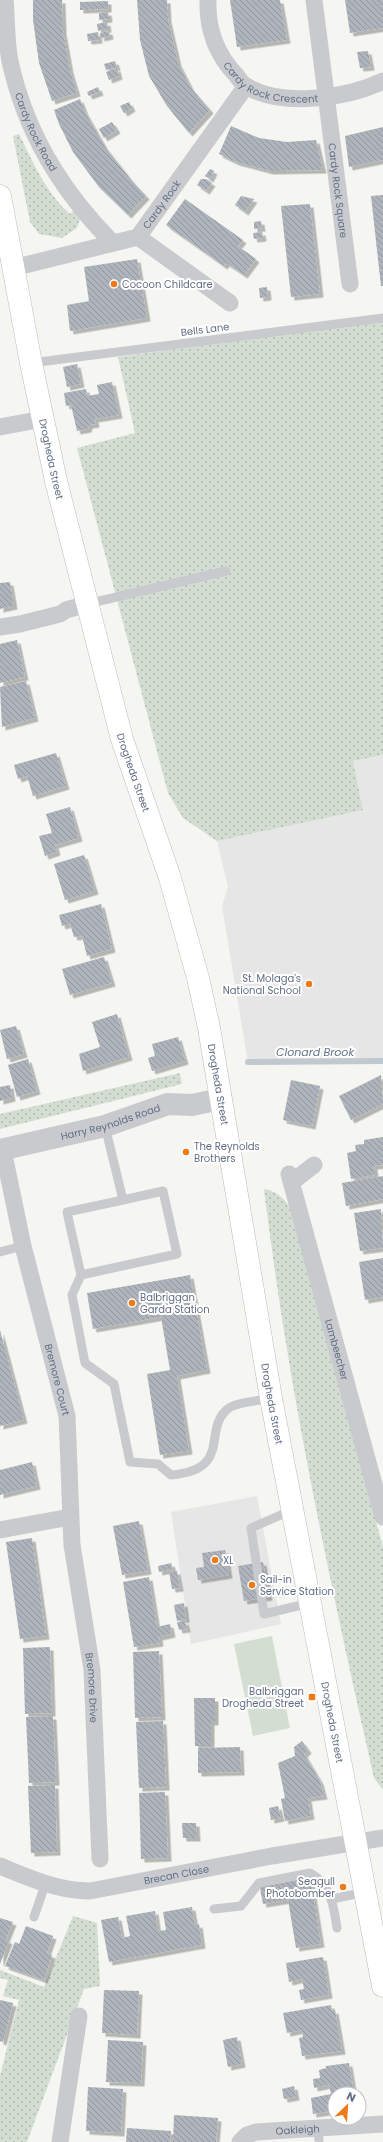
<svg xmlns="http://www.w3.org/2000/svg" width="383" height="2142" viewBox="0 0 383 2142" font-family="Poppins,sans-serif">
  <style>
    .built { fill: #e5e6e5 }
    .grass { fill: url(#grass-dots) }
    .garden { fill: #d4ddd2 }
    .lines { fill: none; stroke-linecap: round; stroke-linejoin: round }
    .stream { stroke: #c0c9d0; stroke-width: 6 }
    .building { fill: url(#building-back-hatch); filter: url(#shadow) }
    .secondary-casing { stroke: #b9bcc2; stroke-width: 23 }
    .service { stroke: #c8cace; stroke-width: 9 }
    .minor { stroke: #c8cace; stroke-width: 17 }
    .tertiary { stroke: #c8cace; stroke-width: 22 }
    .secondary { stroke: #fff; stroke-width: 22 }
    .poi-dot { fill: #ee7a19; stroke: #fff; stroke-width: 1.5 }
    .labels { text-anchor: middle; stroke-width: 4; stroke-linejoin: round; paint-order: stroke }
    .street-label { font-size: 10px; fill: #626e85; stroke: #fff }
    .poi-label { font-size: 10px; fill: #626e85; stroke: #fff; text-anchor: start }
    .water-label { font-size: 11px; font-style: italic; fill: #637689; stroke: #fff }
  </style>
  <defs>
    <pattern id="grass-dots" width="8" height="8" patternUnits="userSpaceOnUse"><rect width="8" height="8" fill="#d4ddd2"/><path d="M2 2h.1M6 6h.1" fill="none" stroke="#afb7b0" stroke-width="1.8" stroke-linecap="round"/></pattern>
    <pattern id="building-back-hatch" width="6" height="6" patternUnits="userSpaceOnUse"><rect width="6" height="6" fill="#afb4bc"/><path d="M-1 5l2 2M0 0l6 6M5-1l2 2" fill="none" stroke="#92979e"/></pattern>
    <filter id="shadow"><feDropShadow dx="3.5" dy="3.5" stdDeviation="0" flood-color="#0004"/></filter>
  </defs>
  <rect width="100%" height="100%" fill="#f5f6f1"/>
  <path class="built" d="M383,755V1061L248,1062L222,906L228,887L217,841L363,810L353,761Z
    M257,1496L281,1624L191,1644L171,1512Z"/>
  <path class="grass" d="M19,134C33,162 46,193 70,214L75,210L81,216L77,228L62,238L39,234L30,222L13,136Z
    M383,320V755L353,761L363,810L217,841L183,818L168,793L77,448L135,433L118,357Z
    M180,1073L182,1084L0,1129V1114Z
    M264,1189C276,1191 286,1199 291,1210L383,1547V1790L374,1778C330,1584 288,1388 264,1189Z
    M73,1916L97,1923L100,1986L84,1989L27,2142H0V2076L19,2000L3,1996L8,1980L0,1978V1970L44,1987Z"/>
  <path class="garden" d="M272,1636L290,1728L253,1736L234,1644Z"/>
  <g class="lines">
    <path class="stream" d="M248,1062L383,1061"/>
  </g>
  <path class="building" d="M33,0H62L63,31L70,70L77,93L52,101L39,63L33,20Z
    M137,0H167L168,19L178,63L191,88L210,110L189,133L167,106L149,76L140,40Z
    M230,0H280L287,40L237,47Z
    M345,0H383V28L350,33Z
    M108,1V9L80,10V2Z
    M108,12L109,19L99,20V13Z
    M107,22L108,29L98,31L97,24Z
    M109,31L110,36L101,38L100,33Z
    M98,32L99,40L88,41L87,34Z
    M368,51L371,67L360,68L357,52Z
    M115,61L117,67L106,70L104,64Z
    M117,68L119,76L109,80L106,72Z
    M98,87L100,92L89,96L87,92Z
    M80,99L85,112L105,147L132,181L146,196L128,215L99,187L73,152L59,124L54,110Z
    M129,102L132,108L124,113L120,106Z
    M112,122L117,130L104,138L99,129Z
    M231,126L259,138L287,142L316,140L323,170L270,171L236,162L219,154Z
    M383,127V160L349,167L345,136Z
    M210,169L214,171L210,179L205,176Z
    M201,179H206L212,183L206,191L197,185Z
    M383,195V286H381L371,196Z
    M241,196L254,199L245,212L235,205Z
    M185,199L243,240L238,246L256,259L244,275L226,263L224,266L166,225Z
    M310,204L320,294L291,297L281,206Z
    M261,221L262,228L254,229V222Z
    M262,232L263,238L254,239L253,233Z
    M137,259L147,318L70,331L67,305L89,301L84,267Z
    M267,287L268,297L260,298L259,288Z
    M77,364L81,384L67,387L63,367Z
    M112,382L119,415L95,419L96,424L89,425L88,429L77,431L71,405L66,406L64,393L86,389L87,396L99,394L97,385Z
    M10,582L14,606L0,609V583Z
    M17,640L25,677L0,683V644Z
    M26,681L35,718L2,727L0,687Z
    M56,753L66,786L33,796L27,776L18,779L14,765Z
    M70,807L79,838L55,845L57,852L45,856L39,836L52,833L46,814Z
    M84,855L95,891L65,900L54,864Z
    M101,904L112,949L87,956L82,936L74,937L70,924L62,926L59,915Z
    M104,957L112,983L70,995L62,969Z
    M117,1014L129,1057L83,1071L79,1054L100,1047L92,1022Z
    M16,1026L24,1054L7,1059L0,1030Z
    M178,1037L185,1061L152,1071L148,1058L155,1056L152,1044Z
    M28,1059L37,1091L17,1097L8,1065Z
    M381,1075L383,1104L351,1120L339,1096Z
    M291,1080L320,1086L312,1126L283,1120Z
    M10,1085L12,1098L0,1101V1087Z
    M383,1137V1165L374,1166L375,1175L351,1179L347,1153L356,1151L355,1145L364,1144V1140Z
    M383,1176V1199L346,1206L342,1183Z
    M381,1209L383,1248L360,1251L354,1213Z
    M383,1258V1297L365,1300L359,1262Z
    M190,1275L207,1370L177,1376L189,1451L160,1455L147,1374L170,1370L161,1317L93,1329L87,1293Z
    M0,1330L24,1420L0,1426Z
    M32,1462L37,1486L0,1495V1470Z
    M139,1521L148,1571L122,1575L113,1526Z
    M32,1538L46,1636L20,1639L6,1542Z
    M225,1550L229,1575L198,1580L196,1568L204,1567L202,1553Z
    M263,1562L269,1597L244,1601L238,1566Z
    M171,1563L173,1569L159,1572L158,1566Z
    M177,1571L180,1588L172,1589L169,1572Z
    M149,1577L157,1627L170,1624L172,1634L159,1637L160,1643L134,1647L123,1582Z
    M184,1603L186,1619L177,1621L174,1605Z
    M185,1621L187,1629L179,1630L177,1622Z
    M50,1647L52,1713L25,1714L23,1648Z
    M159,1651L162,1717L135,1718L133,1652Z
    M194,1698H215V1722H211V1746H195Z
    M53,1716L56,1782L29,1783L26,1717Z
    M163,1721L166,1787L139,1788L136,1722Z
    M302,1741L308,1750L304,1754L320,1781L324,1796L308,1798L311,1816L285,1821L281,1799L285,1798L278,1763L295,1756L294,1747Z
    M240,1747L241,1772L198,1773V1748Z
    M55,1785L57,1852L31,1853L28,1786Z
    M165,1792L168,1858L141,1859L139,1793Z
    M278,1806L281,1818L271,1820L269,1808Z
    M182,1823H196L197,1838H183Z
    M310,1875L321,1944L296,1948L288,1900L263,1904L259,1883Z
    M192,1907L195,1925L199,1924L202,1945L109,1962L101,1920L118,1917L122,1938L130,1936L126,1916L155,1911L158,1931L166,1930L163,1912Z
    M0,1918L13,1922L6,1939L9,1941L0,1964Z
    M26,1926L53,1936L47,1953L52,1955L44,1980L5,1966L15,1942L19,1944Z
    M323,1957L329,1995L301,2000L299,1990L304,1989L302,1979L289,1982L286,1963Z
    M104,1990L139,1991L137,2035L102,2033Z
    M0,2000L13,2003L3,2042L0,2041Z
    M331,2005L332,2011L335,2010L342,2051L302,2056L299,2038L303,2037L302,2030L287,2033L283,2013Z
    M237,2037L242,2064L228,2067L223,2040Z
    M108,2040L143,2042L141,2083L106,2082Z
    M349,2063L354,2094H335V2111L313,2114L311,2098L331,2094L329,2085L314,2088L313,2079L320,2078L319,2070L326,2068V2066Z
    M294,2086L296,2097L284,2099L282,2089Z
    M88,2087L123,2089L121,2133L86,2131Z
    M174,2115L218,2118L216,2142H173Z
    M127,2128L171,2131L170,2142H126Z"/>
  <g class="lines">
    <g class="secondary-casing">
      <g id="secondary">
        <path id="s10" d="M0,196L31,363L56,481L122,739L170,878L198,978L209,1028L271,1398L383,1986"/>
      </g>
    </g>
    <path class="service" d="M31,363L383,318
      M87,604L226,571
      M105,1126L123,1200L163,1191L177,1254L81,1275L67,1212L123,1200
      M0,1252L23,1246
      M81,1275L72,1295L85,1363L114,1384L130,1462L158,1464L171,1475C234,1470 201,1428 229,1408C237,1402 260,1401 271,1398
      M292,1510L251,1528L264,1614L310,1603
      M332,1899L366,1892
      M214,1909L241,1906L259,1883L310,1873C331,1883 334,1908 337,1928
      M34,1917L45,1885
      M318,2128L319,2142"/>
    <g class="minor">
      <path id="s1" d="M5,0C7,20 6,41 10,61C25,131 62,192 113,243"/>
      <path id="s2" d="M208,0C207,29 216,54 236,75C239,79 242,84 246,86C281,108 348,98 383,81"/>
      <path id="s3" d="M314,0L350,284"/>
      <path d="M138,237L230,303"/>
      <path id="s4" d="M13,268L138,237L246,86"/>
      <path d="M0,427L43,419"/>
      <path d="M0,627L20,624L60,614L66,610L87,604"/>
      <path id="s5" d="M3,1150L23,1246L67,1416L72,1545L92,1670L100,1859"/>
      <path id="s6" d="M289,1174L383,1517"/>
      <path d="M292,1182L314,1165"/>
      <path d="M0,1530L70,1517"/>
      <path id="s7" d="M0,1866C30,1878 57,1891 90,1891L272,1856L383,1838"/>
      <path d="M60,2142L79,2016"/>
      <path id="s8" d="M240,2142L247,2135L256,2132L383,2124"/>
    </g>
    <path class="tertiary" id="s9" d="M0,1150L105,1126L168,1104L192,1105L220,1099"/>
    <use href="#secondary" class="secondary"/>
  </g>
  <g class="poi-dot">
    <circle cx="114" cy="284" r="4"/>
    <circle cx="309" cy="984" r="4"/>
    <circle cx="186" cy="1152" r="4"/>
    <circle cx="132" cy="1303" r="4"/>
    <circle cx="215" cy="1560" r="4"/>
    <circle cx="252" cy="1585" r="4"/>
    <rect x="308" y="1693" width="8" height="8" rx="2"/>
    <circle cx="343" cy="1887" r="4"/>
  </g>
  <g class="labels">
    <g class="street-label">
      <text dy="4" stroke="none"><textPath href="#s2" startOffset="119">Cardy Rock Crescent</textPath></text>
      <text dy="4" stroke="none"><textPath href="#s1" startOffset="137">Cardy Rock Road</textPath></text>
      <text dy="4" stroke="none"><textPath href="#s3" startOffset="192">Cardy Rock Square</textPath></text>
      <text dy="4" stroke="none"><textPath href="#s4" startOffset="169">Cardy Rock</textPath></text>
      <text transform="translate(205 329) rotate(-7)" y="4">Bells Lane</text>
      <text dy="4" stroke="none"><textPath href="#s10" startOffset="268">Drogheda Street</textPath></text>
      <text dy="4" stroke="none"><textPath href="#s10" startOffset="592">Drogheda Street</textPath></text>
      <text dy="4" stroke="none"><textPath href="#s10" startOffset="916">Drogheda Street</textPath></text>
      <text dy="4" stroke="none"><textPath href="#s9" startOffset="114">Harry Reynolds Road</textPath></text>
      <text dy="4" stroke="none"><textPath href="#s6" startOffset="182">Lambeecher</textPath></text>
      <text dy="4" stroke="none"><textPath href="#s5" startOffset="236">Bremore Court</textPath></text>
      <text dy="4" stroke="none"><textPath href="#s10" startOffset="1240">Drogheda Street</textPath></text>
      <text dy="4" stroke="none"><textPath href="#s5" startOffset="547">Bremore Drive</textPath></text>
      <text dy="4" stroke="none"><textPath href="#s10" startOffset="1564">Drogheda Street</textPath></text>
      <text dy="4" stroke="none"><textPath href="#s7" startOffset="182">Brecan Close</textPath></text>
      <text dy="4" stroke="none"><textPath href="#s8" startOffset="61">Oakleigh</textPath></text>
    </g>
    <g class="poi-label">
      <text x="122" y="288">Cocoon Childcare</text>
      <text x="301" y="982" text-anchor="end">St. Molaga's<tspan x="301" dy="12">National School</tspan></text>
      <text x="194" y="1150">The Reynolds<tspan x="194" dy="12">Brothers</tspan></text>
      <text x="140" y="1301">Balbriggan<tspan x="140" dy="12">Garda Station</tspan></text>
      <text x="223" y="1564">XL</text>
      <text x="260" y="1583">Sail-in<tspan x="260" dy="12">Service Station</tspan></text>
      <text x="304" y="1695" text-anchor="end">Balbriggan<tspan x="304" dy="12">Drogheda Street</tspan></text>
      <text x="335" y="1885" text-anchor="end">Seagull<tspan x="335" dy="12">Photobomber</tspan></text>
    </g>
    <g class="water-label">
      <text x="315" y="1056">Clonard Brook</text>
    </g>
  </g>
  <g transform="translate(347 2106) rotate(25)"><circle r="19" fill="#ffffff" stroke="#c0c5ce"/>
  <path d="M0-3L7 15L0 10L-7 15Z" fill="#ee7a19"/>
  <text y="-6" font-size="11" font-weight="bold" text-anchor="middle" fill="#626e85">N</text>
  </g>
</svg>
